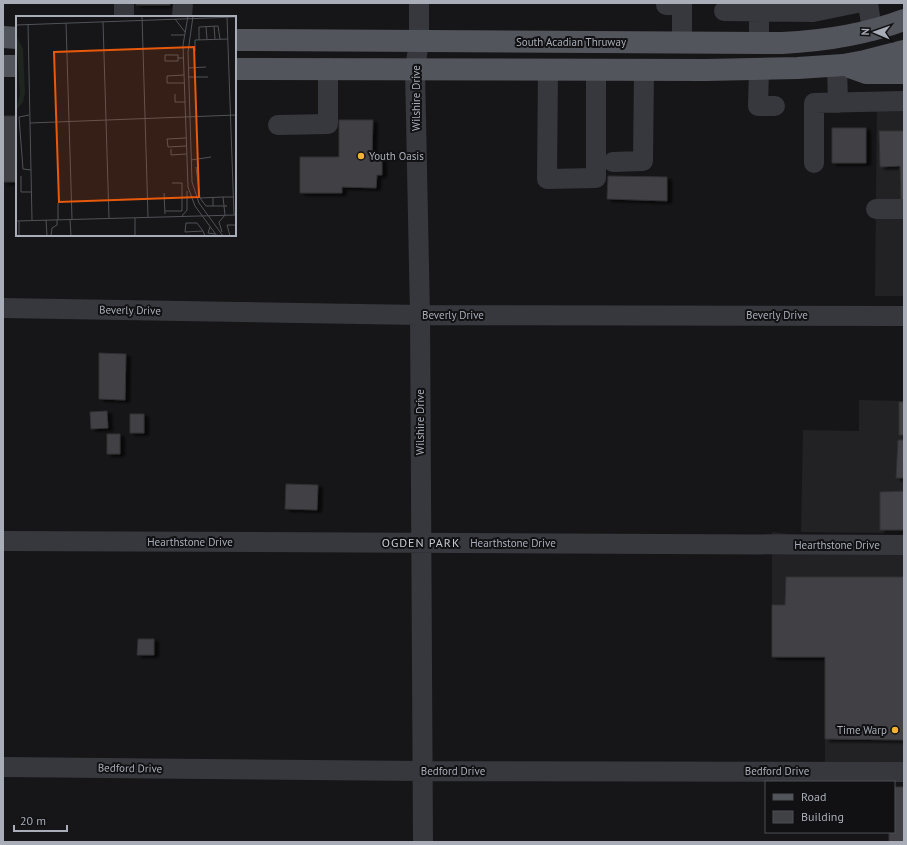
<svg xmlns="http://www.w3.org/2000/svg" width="907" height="845" viewBox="0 0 907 845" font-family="'PT Sans',sans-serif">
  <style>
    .built { fill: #222225 }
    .building { fill: #404145; stroke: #303034; filter: url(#shadow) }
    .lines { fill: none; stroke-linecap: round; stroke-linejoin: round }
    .minor { stroke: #37383d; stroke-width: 20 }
    .major { stroke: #53555c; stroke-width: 22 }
    .poi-dot { fill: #f2b134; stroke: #111113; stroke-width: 1.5 }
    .labels { text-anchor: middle; stroke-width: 4; stroke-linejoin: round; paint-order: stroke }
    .street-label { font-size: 11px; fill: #a8adb8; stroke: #111113 }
    .poi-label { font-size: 11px; fill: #a8adb8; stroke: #111113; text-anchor: start }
    .neighbourhood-label { font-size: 12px; letter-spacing: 1px; fill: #c9ccd4; stroke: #111113 }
    .inset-road { fill: none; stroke: #505258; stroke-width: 1 }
    .view { fill: #e8590c; fill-opacity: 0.15; stroke: #e8590c; stroke-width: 2 }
    .inset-edge { fill: none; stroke: #a8adb8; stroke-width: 2 }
  </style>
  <defs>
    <filter id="shadow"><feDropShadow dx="4.5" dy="2.5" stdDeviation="1" flood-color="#0009"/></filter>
  </defs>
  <rect width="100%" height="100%" fill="#161618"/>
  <path class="built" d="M877,95H904V296H875Z
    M859,400L904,401V533L801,532L803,430L859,431Z
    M772,532L904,547V762L825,763V657H772Z"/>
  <path class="building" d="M136,3H170V5H136Z
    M3,116H17V182H3Z
    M339,120H373L372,154H382V175H377L376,188L342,187V193H300V157H339Z
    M832,128H866V163H832Z
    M879,131H904V201H901L900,166L880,167Z
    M608,176L667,177V201L607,199Z
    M99,353L126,354L125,400L99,399Z
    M899,402H904V435H899Z
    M107,411L108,428L91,429L90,412Z
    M130,414H144V433H130Z
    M107,434H120V454H107Z
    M898,440H904V478H896Z
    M286,484L318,485L317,510L285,509Z
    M904,491V530H880V492Z
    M786,577H904V740L825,739V657H772V605H785Z
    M138,639H154V655H137Z
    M894,787H904V842H889V832H894Z"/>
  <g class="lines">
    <path class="minor" d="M419,3V41L415,70L420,315L423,842
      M666,3V5H682V42
      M868,3L872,31
      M724,11L813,12L857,3
      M759,12V43
      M124,17V3
      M182,17L183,3
      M837,65L838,103
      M548,69L547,179L596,178V69
      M759,69L758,106H775
      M278,125L328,124V68
      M613,162L643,161L644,70
      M814,163V103L904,101
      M876,209H904
      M3,308L420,315L904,316
      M3,541L904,545
      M3,767L423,771L904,772"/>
    <path class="major" d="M3,37L17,38
      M235,40L782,43C824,41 864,35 904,20
      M3,66H17
      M852,68L866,73H904
      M235,69L706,70L798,68L843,65L865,61L904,51"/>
  </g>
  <g class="poi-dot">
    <circle cx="361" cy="156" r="4"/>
    <circle cx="895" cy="730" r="4"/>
  </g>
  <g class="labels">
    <g class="street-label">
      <text x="571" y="46">South Acadian Thruway</text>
      <text transform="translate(416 98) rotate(-90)" y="4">Wilshire Drive</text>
      <text transform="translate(130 310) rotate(1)" y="4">Beverly Drive</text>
      <text x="453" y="319">Beverly Drive</text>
      <text x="777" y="319">Beverly Drive</text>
      <text transform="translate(420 422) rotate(-90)" y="4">Wilshire Drive</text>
      <text x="190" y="546">Hearthstone Drive</text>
      <text x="513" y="547">Hearthstone Drive</text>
      <text x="837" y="549">Hearthstone Drive</text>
      <text transform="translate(130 768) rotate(1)" y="4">Bedford Drive</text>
      <text x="453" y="775">Bedford Drive</text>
      <text x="777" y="775">Bedford Drive</text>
    </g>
    <g class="poi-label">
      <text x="369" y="160">Youth Oasis</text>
      <text x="887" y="734" text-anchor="end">Time Warp</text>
    </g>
    <g class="neighbourhood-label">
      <text x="421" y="547">OGDEN PARK</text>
    </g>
  </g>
  <g transform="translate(16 16)">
    <rect width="220" height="220" fill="#161618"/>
    <path d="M0,19L7,33L9,77L7,86L0,94L4,78Z" fill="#1e261f"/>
    <path class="inset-road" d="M126,0L132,201M172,0L167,29L172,171L179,190L201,220M177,0L172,36L176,166L183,187L207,220M211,1L218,199M159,3L169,16M87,6L93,202M50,7L56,203M12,8L16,204M0,9L220,1M198,10L199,23M190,11L191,23M155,19H168M183,24V11L202,10L204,23M179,35V24L212,23M162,42V45H149V39H162V42H167M172,52L190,51M168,59L151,60V67H168M172,61H192M159,78V86H169M13,99L3,101L7,153L15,154M14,107L220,99M170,122L151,123L152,131L170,130M155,133V139L170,138M175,144L195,141M180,151L184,182L190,190H197M5,160V176H16M148,177L149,198M184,182L207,181M197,182V190H211M42,187V204M149,195H166V167H156M209,199L207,181H218M166,200L171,194V175M119,202V220M54,203L55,220M30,204L31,220M0,205L220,199M3,205V220M194,211L192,217L199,218M187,215L181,207H170L169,216L187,215L189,220M206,216L203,206L209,199M35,220L36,212L41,209V204M214,220L211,209H220"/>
    <path class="view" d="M178,31L183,181L43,186L38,36Z"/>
    <rect width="220" height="220" class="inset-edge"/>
  </g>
  <rect width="907" height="845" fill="none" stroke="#a8adb8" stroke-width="8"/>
  <rect x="765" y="781" width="130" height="52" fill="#111113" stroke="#4d4f55"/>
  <rect x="773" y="794" width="20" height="6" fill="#53555c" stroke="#4d4f55"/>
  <text x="801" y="801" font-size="12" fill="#a8adb8">Road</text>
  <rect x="773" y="811" width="20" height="12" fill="#404145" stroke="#4d4f55"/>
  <text x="801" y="821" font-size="12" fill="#a8adb8">Building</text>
  <g transform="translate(875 32) rotate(272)" stroke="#111113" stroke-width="3" paint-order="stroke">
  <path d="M0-3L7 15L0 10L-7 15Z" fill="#a8adb8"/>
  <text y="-6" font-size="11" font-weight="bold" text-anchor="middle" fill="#a8adb8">N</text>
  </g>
  <path d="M14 825v6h53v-6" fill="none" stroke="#a8adb8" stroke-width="2"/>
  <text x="20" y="825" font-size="12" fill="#a8adb8" stroke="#111113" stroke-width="3" paint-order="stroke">20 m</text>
</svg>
